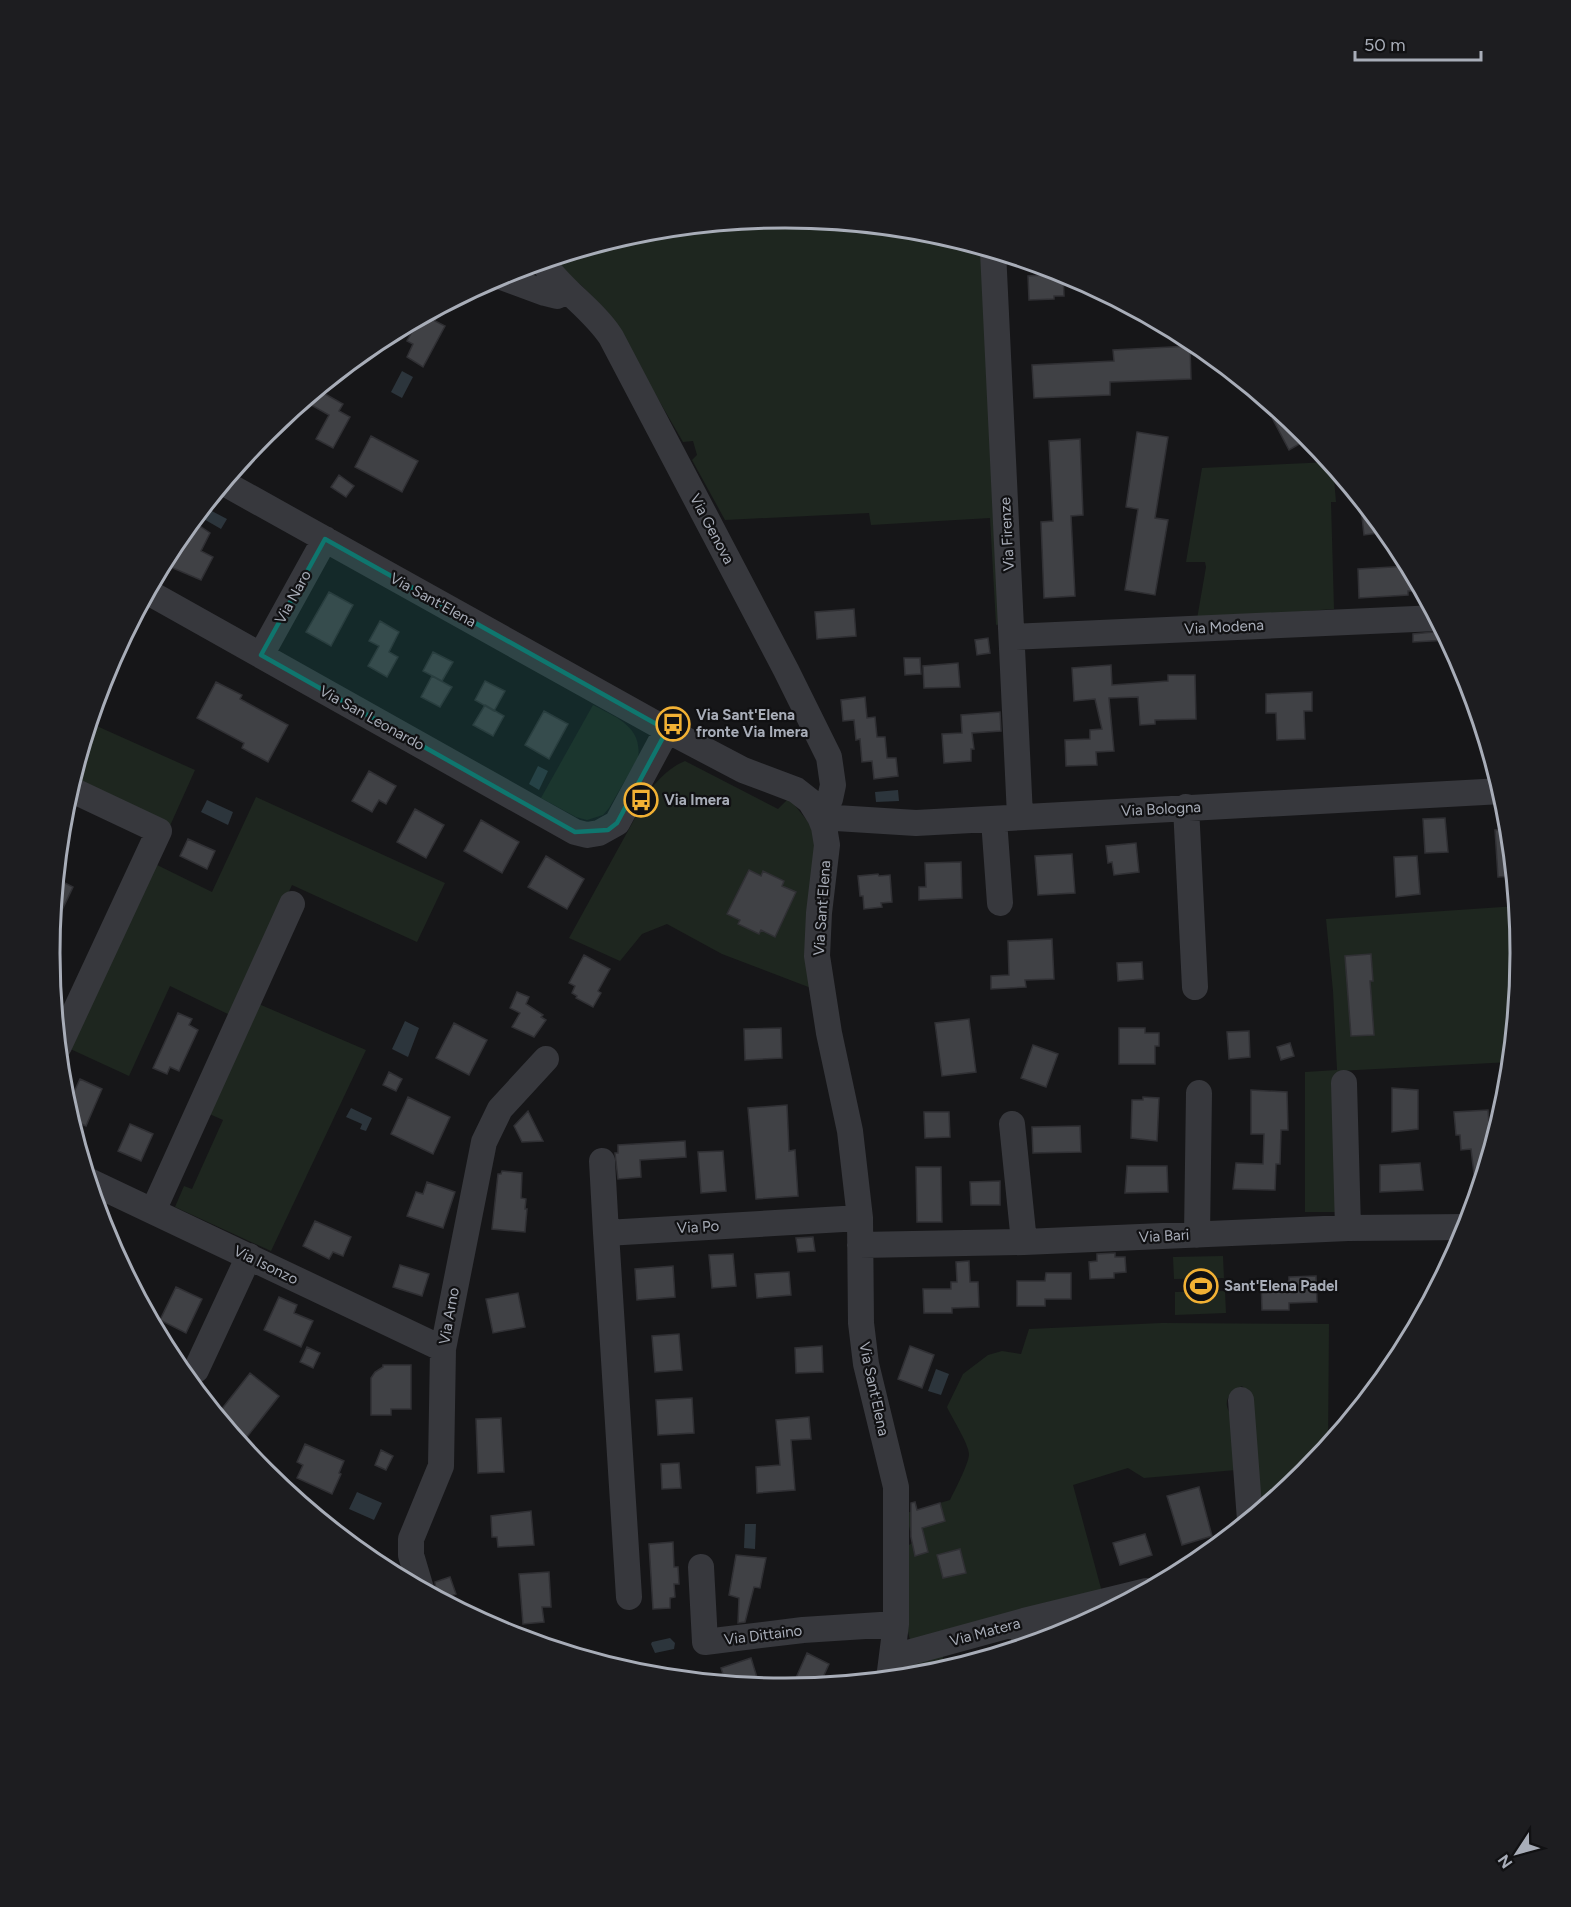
<svg xmlns="http://www.w3.org/2000/svg" width="1571" height="1907" viewBox="0 0 1571 1907" font-family="Figtree,sans-serif">
  <style>
    .green { fill: #1e261f }
    .water { fill: #2c353c }
    .building { fill: #404145; stroke: #303034; stroke-width: 1.5 }
    .lines { fill: none; stroke-linecap: round; stroke-linejoin: round }
    .minor { stroke: #37383d; stroke-width: 26 }
    .marked { fill: #0f766e; fill-opacity: 0.2; stroke: #0f766e; stroke-width: 4.5; stroke-linejoin: round }
    .labels { text-anchor: middle; stroke-width: 4.5; stroke-linejoin: round; paint-order: stroke }
    .street-label { font-size: 15px; fill: #a8adb8; stroke: #111113 }
    .poi-label { font-size: 15px; font-weight: bold; fill: #a8adb8; stroke: #111113; text-anchor: start }
    .rim { fill: none; stroke: #a8adb8; stroke-width: 3 }
  </style>
  <rect width="100%" height="100%" fill="#161618"/>
  <path class="green" d="M786,218L929,232L986,249L1002,624L996,625L990,518L871,525L869,513L725,520L692,460L697,455L693,441L683,442L607,311L581,285L553,265L550,260L642,232Z
    M1330,462L1333,467L1336,502H1331L1334,609L1197,619L1206,567L1205,562H1186L1202,468Z
    M593,705C616,717 643,727 638,758L609,808L603,815L587,820L576,817L541,798Z
    M90,723L195,770L169,828L72,782Z
    M685,761L778,809L789,798L813,828L817,843L811,988L722,954L667,924L642,934L620,961L569,938L651,789C661,776 671,767 685,761Z
    M256,797L445,883L417,942L292,885L232,1016L170,986L129,1076L66,1047L153,863L212,892Z
    M1517,906L1521,954L1511,1062L1338,1071L1339,1212H1305V1072L1337,1070L1333,991L1326,919Z
    M254,1002L366,1050L271,1251L175,1207L184,1186L192,1189L223,1120L205,1112Z
    M1223,1256L1224,1278L1174,1279L1173,1257Z
    M1225,1291L1226,1313L1175,1315V1292Z
    M1162,1323L1329,1324L1328,1447L1306,1474L1256,1515L1248,1394L1242,1386C1228,1393 1222,1402 1231,1415L1236,1470L1144,1478L1128,1468L1073,1485L1102,1592L910,1640L906,1624L909,1545L915,1541L912,1531H910L906,1513L950,1500C955,1490 968,1465 969,1455C970,1446 952,1418 947,1407L963,1374L988,1355L1002,1351L1021,1354L1029,1329Z
    M942,1652L944,1662L956,1656L955,1667L929,1675L899,1678C905,1660 926,1656 942,1652Z"/>
  <path class="water" d="M402,371L413,377L402,398L391,392Z
    M208,509L227,519L221,529L202,518Z
    M538,766L548,771L539,790L529,784Z
    M898,790L899,801L876,802L875,792Z
    M207,800L233,812L228,825L201,812Z
    M405,1021L419,1028L408,1057L392,1049Z
    M351,1108L372,1118L366,1131L360,1129L362,1124L346,1117Z
    M936,1369L949,1374L941,1395L928,1391Z
    M357,1492L382,1503L374,1520L349,1509Z
    M745,1524H756L755,1549L744,1548Z
    M670,1638L675,1643L674,1649L655,1653L651,1644L652,1642Z"/>
  <path class="building" d="M1063,274L1064,296H1054V299L1029,300L1028,276Z
    M442,306L435,321L445,326L423,367L407,357L413,344L407,341L419,319Z
    M1190,346L1191,379L1110,382V395L1034,398L1032,365L1114,361L1113,350Z
    M318,390L343,404L339,411L350,417L333,448L316,439L329,415L304,401Z
    M1260,395L1306,433L1307,435L1301,438L1303,442L1289,450Z
    M1137,432L1168,437L1155,518L1168,520L1155,595L1125,590L1138,509L1126,507Z
    M371,436L418,461L402,492L355,467Z
    M1080,439L1083,515L1071,516L1075,596L1044,598L1041,522L1053,521L1049,441Z
    M339,475L354,486L346,497L331,487Z
    M1360,499L1387,532L1364,535Z
    M194,522L210,533L201,551L213,557L201,580L168,566Z
    M1409,566L1422,591H1408V595L1359,598L1358,569Z
    M329,592L353,605L331,646L306,632Z
    M854,609L856,636L817,639L815,612Z
    M380,621L399,632L389,652L398,657L387,677L368,666L379,646L369,641Z
    M1444,631L1449,640L1413,642V634Z
    M988,638L990,653L977,655L975,640Z
    M433,652L453,662L442,681L423,671Z
    M904,658H920L921,674L905,675Z
    M958,663L960,687L924,688L923,666Z
    M1111,665L1112,685L1168,681V675H1195L1196,719L1155,720V724L1140,725L1138,697L1109,698L1114,751L1096,752L1097,765L1066,766L1065,740L1090,739V730L1102,729L1095,699L1074,701L1072,668Z
    M432,676L452,687L440,707L421,697Z
    M485,681L505,691L494,711L475,700Z
    M216,682L242,695L240,699L288,725L268,762L242,748L244,743L197,718Z
    M1312,692V711H1304L1305,739L1277,740L1276,713H1266V694Z
    M865,697L867,718L875,717L877,737H885L887,758H896L898,776L874,779L872,761L862,762L860,739L856,740L854,720L843,721L841,700Z
    M485,705L504,716L493,736L473,725Z
    M544,711L568,724L549,759L525,745Z
    M1000,712L1001,731L972,733L974,749H971V761L944,763L942,734L962,733L961,715Z
    M369,771L396,786L386,804L379,800L372,812L352,801Z
    M415,809L444,825L426,858L397,842Z
    M1445,818L1448,852L1425,853L1423,819Z
    M481,820L519,842L502,873L464,851Z
    M1509,829L1514,876L1498,877L1495,830Z
    M188,839L215,851L207,869L180,856Z
    M1136,843L1139,872L1114,875L1112,862L1108,863L1106,846Z
    M1072,854L1075,893L1038,895L1035,856Z
    M546,856L584,879L567,909L528,887Z
    M1417,856L1420,894L1396,897L1394,857Z
    M961,862L962,898L919,900V887H926L925,863Z
    M749,870L761,876L763,871L784,881L782,886L796,892L775,937L761,930L759,934L738,924L740,920L727,914Z
    M878,874L879,876L890,875L892,902L881,903L882,907L864,909L863,896H860L858,876Z
    M57,879L73,887L54,927H52Z
    M1052,939L1054,979L1025,980L1026,987L991,989V976L1009,975L1008,941Z
    M1371,954L1373,981H1370L1374,1035L1351,1036L1345,956Z
    M584,955L610,969L598,991L601,993L593,1007L576,998L577,996L572,993L575,986L569,983Z
    M1142,962L1143,979L1118,981L1117,963Z
    M517,992L529,997L526,1004L543,1015L541,1017L546,1020L534,1037L512,1027L520,1013L510,1008Z
    M178,1013L192,1019L189,1025L198,1030L179,1071L170,1067L167,1074L153,1068Z
    M969,1019L976,1072L942,1076L935,1023Z
    M454,1023L487,1040L469,1075L436,1058Z
    M781,1028L782,1058L745,1060L744,1029Z
    M1119,1028H1145V1033H1159V1046H1155V1064H1119Z
    M1249,1031L1250,1057L1229,1059L1227,1032Z
    M1290,1043L1294,1056L1281,1060L1277,1047Z
    M1033,1045L1058,1054L1046,1087L1021,1078Z
    M389,1072L402,1079L396,1091L383,1085Z
    M80,1079L102,1089L86,1126L70,1119L67,1107Z
    M1392,1088L1418,1090V1129L1392,1132Z
    M1251,1090L1287,1092L1288,1130H1281L1280,1164H1276L1275,1190L1233,1189L1236,1163L1263,1164L1264,1134H1251Z
    M408,1097L450,1117L433,1154L391,1134Z
    M1143,1097L1159,1098L1157,1141L1131,1138L1132,1100H1143Z
    M787,1105L789,1151L795,1150L798,1196L756,1199L748,1108Z
    M1488,1110L1491,1150L1484,1174H1474L1471,1149L1461,1150L1460,1135H1456L1454,1112Z
    M528,1111L543,1141L522,1142L514,1126Z
    M924,1112H949L950,1137L925,1138Z
    M130,1124L153,1134L141,1161L118,1151Z
    M1080,1126L1081,1152L1033,1153L1032,1127Z
    M685,1141L686,1157L640,1160L641,1177L618,1179L615,1153H618V1145Z
    M723,1151L726,1191L701,1193L698,1152Z
    M1420,1163L1423,1190L1380,1192V1165Z
    M1127,1166H1167L1168,1192L1125,1193Z
    M916,1167H941L942,1222H917Z
    M502,1171L522,1173L521,1198L526,1199L525,1209H527L525,1232L492,1229L498,1174H501Z
    M1000,1181V1205H971L970,1182Z
    M427,1182L455,1192L443,1228L407,1216L416,1192L423,1194Z
    M315,1221L351,1237L343,1256L333,1252L329,1259L303,1246Z
    M813,1237L815,1251L798,1252L796,1238Z
    M1115,1253V1257H1125L1126,1272L1114,1273V1278L1090,1279L1089,1262L1097,1261V1254Z
    M733,1254L736,1286L712,1288L709,1255Z
    M969,1261L970,1282H978L979,1307L952,1308V1313H924L923,1289H951V1282H957L956,1262Z
    M400,1265L429,1274L422,1296L393,1287Z
    M673,1266L675,1297L637,1300L635,1269Z
    M789,1272L791,1295L757,1298L755,1274Z
    M1046,1273H1071V1299H1045V1306H1017V1281H1045Z
    M1316,1276L1317,1302L1289,1303V1310H1262L1261,1282H1289V1277Z
    M176,1287L202,1299L186,1333L160,1320Z
    M518,1293L525,1327L493,1333L486,1299Z
    M279,1297L297,1305L294,1313L313,1321L301,1347L264,1330Z
    M679,1334L682,1370L655,1372L652,1336Z
    M822,1346L823,1372L796,1373L795,1348Z
    M910,1346L934,1355L922,1388L898,1379Z
    M307,1347L320,1353L313,1368L300,1362Z
    M383,1365H411V1409H391V1415H371V1378L375,1372L383,1367Z
    M250,1373L279,1396L243,1442L233,1435L217,1415Z
    M692,1398L694,1433L658,1435L656,1400Z
    M809,1417L811,1439L791,1440L795,1490L757,1493L756,1467L780,1465L776,1420Z
    M501,1418L504,1472L478,1473L476,1419Z
    M305,1444L344,1461L339,1473L341,1474L332,1494L297,1478L303,1465L297,1462Z
    M381,1450L393,1456L386,1470L375,1465Z
    M679,1463L681,1488L662,1489L661,1464Z
    M1199,1487L1212,1536L1182,1545L1167,1496Z
    M915,1502L917,1510L940,1503L945,1521L922,1528L928,1552L915,1556L911,1537V1503Z
    M531,1511L534,1545L498,1547L497,1537H492L491,1516Z
    M1145,1534L1152,1555L1120,1565L1113,1543Z
    M673,1542L674,1567H678L679,1584H674L675,1597L670,1598V1608L653,1609L649,1544Z
    M960,1549L966,1573L943,1578L937,1555Z
    M736,1555L766,1558L760,1588L754,1587L745,1622L738,1623L739,1598L729,1595Z
    M549,1572L551,1607H542L544,1622L523,1624L519,1574Z
    M450,1577L456,1594L440,1600L434,1596L436,1592L435,1582Z
    M807,1653L829,1664L819,1686L791,1689Z
    M751,1658L759,1684L752,1686L700,1681L723,1674L721,1668Z"/>
  <g class="lines">
    <path class="minor" d="M993,251L1020,816
      M543,262C561,290 592,308 611,337L786,670L829,757L833,785L830,799L820,817L916,823L1502,791
      M499,276L545,293L557,296L568,291
      M224,483L667,730L743,770L796,790L810,801L820,817L824,827L827,845L819,913L817,956L829,1033L850,1131L860,1218L861,1323L866,1364L896,1487V1624L889,1679
      M148,592L575,832L587,835L599,833L617,823L667,730
      M1012,637L1437,618
      M261,655L325,539
      M1186,807L1195,987
      M994,820L1000,903
      M59,1046L159,831L70,789
      M1344,1083L1348,1228
      M1012,1124L1024,1242
      M602,1161L606,1233L860,1218
      M89,1181L443,1349
      M153,1211L292,904
      M606,1233L629,1597
      M1197,1235L1199,1093
      M860,1245L1024,1242L1348,1228L1468,1227
      M196,1370L249,1256
      M1241,1400L1250,1520
      M701,1567L705,1642L803,1630L896,1624
      M421,1589L411,1555V1539L441,1466L443,1349L484,1142L500,1109L546,1059
      M1024,1621V1647
      M893,1657L1024,1621L1147,1591"/>
  </g>
  <path class="marked" d="M325,539L667,730L617,823L608,830L575,832L261,655Z"/>
  <defs>
    <g id="bus-ring" transform="scale(1.725)"><circle r="9.5" fill="#111113" stroke="#f2b134" stroke-width="1.5"/><path d="M-5-6H5V4H4V6H2V4H-2V6H-4V4H-5ZM-3.5-4V0h7V-4ZM-3.5 1.2v1.5H-2V1.2ZM2 1.2v1.5H3.5V1.2Z" fill="#f2b134"/></g>
    <g id="stadium-ring" transform="scale(1.725)"><circle r="9.5" fill="#111113" stroke="#f2b134" stroke-width="1.5"/><path d="M0-5a6.5 5 0 1 0 0 10a6.5 5 0 1 0 0-10ZM-3.5-1.8h7v3.6h-7Z" fill="#f2b134"/></g>
  </defs>
  <g fill-rule="evenodd">
    <use href="#bus-ring" x="673" y="724"/>
    <use href="#bus-ring" x="641" y="800"/>
    <use href="#stadium-ring" x="1201" y="1286"/>
  </g>
  <g class="labels">
    <g class="street-label">
      <text transform="translate(712 529) rotate(62)" y="5">Via Genova</text>
      <text transform="translate(1007 534) rotate(-93)" y="5">Via Firenze</text>
      <text transform="translate(293 597) rotate(-61)" y="5">Via Naro</text>
      <text transform="translate(433 600) rotate(29)" y="5">Via Sant'Elena</text>
      <text transform="translate(1224 627) rotate(-3)" y="5">Via Modena</text>
      <text transform="translate(372 718) rotate(29)" y="5">Via San Leonardo</text>
      <text transform="translate(1161 809) rotate(-3)" y="5">Via Bologna</text>
      <text transform="translate(822 908) rotate(-86)" y="5">Via Sant'Elena</text>
      <text transform="translate(698 1227) rotate(-3)" y="5">Via Po</text>
      <text transform="translate(1164 1236) rotate(-3)" y="5">Via Bari</text>
      <text transform="translate(266 1265) rotate(26)" y="5">Via Isonzo</text>
      <text transform="translate(449 1316) rotate(-80)" y="5">Via Arno</text>
      <text transform="translate(874 1389) rotate(78)" y="5">Via Sant'Elena</text>
      <text transform="translate(985 1632) rotate(-15)" y="5">Via Matera</text>
      <text transform="translate(763 1635) rotate(-7)" y="5">Via Dittaino</text>
    </g>
    <g class="poi-label">
      <text x="696" y="720">Via Sant'Elena<tspan x="696" dy="17">fronte Via Imera</tspan></text>
      <text x="664" y="805">Via Imera</text>
      <text x="1224" y="1291">Sant'Elena Padel</text>
    </g>
  </g>
  <path d="M0 0H1571V1907H0ZM60 953a725 725 0 1 1 1450 0a725 725 0 1 1-1450 0Z" fill="#1d1d20" fill-rule="evenodd"/>
  <path class="rim" d="M60 953a725 725 0 1 1 1450 0a725 725 0 1 1-1450 0Z"/>
  <g transform="translate(1517 1853) rotate(234)" stroke="#111113" stroke-width="4.5" paint-order="stroke">
  <path d="M0-4.5L10 22L0 15L-10 22Z" fill="#a8adb8"/>
  <text y="-9" font-size="16" font-weight="bold" text-anchor="middle" fill="#a8adb8">N</text>
  </g>
  <path d="M1355 51v9h126v-9" fill="none" stroke="#a8adb8" stroke-width="3"/>
  <text x="1364" y="51" font-size="18" fill="#a8adb8" stroke="#111113" stroke-width="4.5" paint-order="stroke">50 m</text>
</svg>
